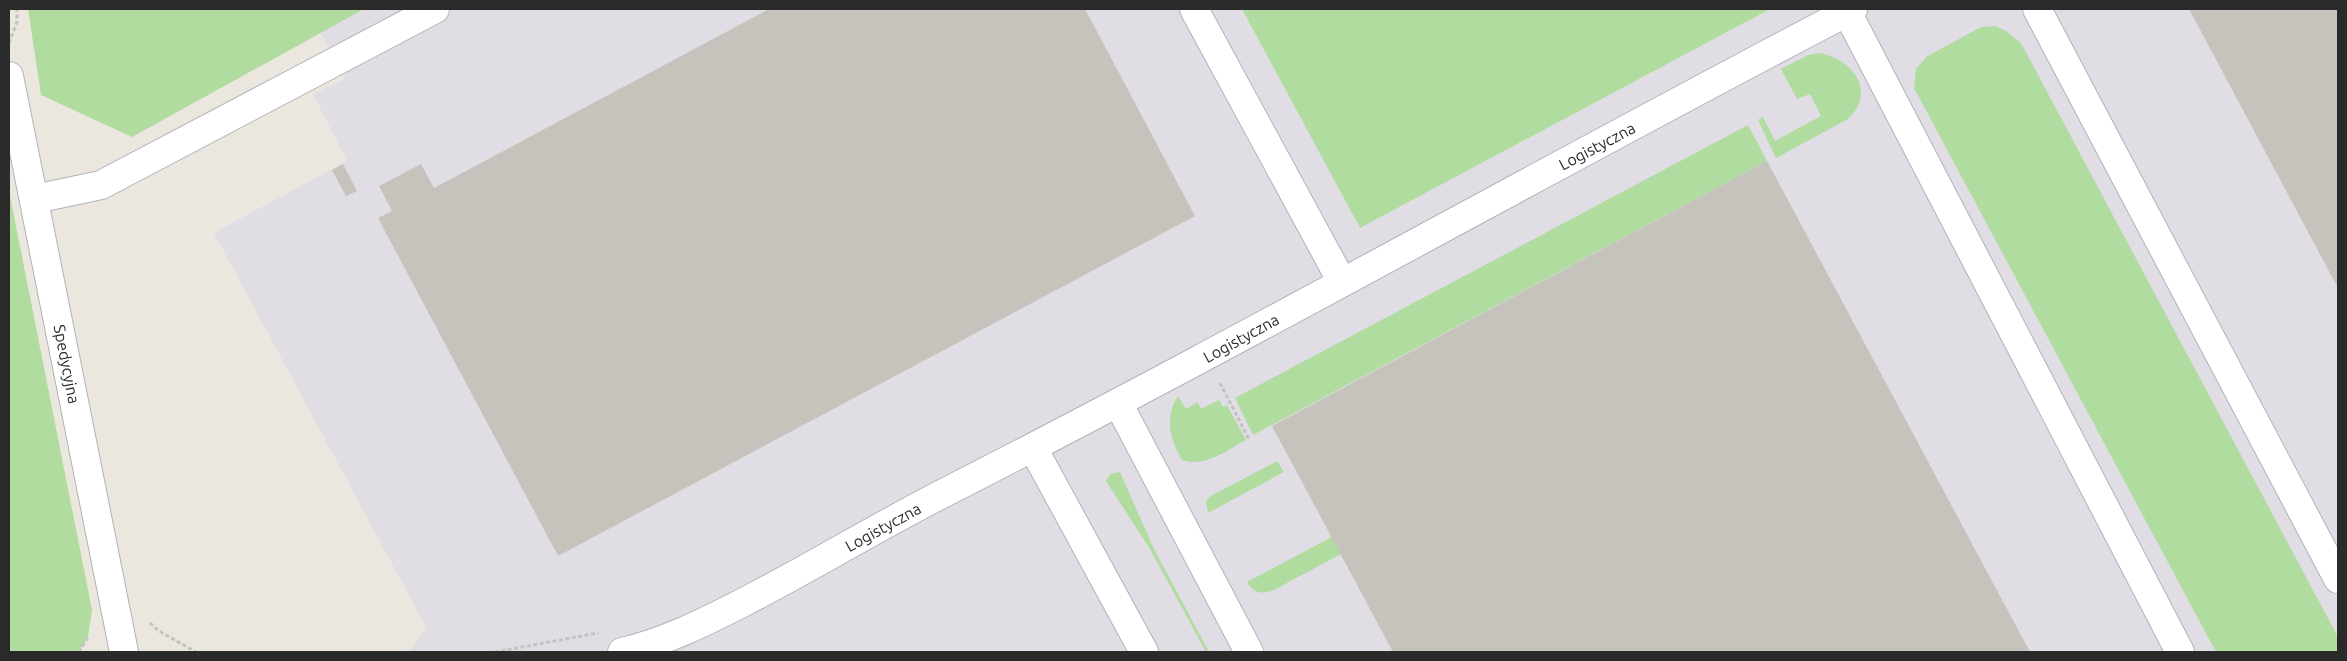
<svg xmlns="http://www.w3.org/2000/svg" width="2347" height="661" viewBox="0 0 2347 661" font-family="Ubuntu,sans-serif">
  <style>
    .industrial { fill: #e0dde4 }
    .green { fill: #b0dca0 }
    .building { fill: #c6c3bd }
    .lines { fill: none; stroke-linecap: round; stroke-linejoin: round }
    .minor-casing { stroke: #b1b3bc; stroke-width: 30 }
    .path { stroke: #c3c3c3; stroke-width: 3; stroke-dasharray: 4 2.5; stroke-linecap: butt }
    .minor { stroke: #fff; stroke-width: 28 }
    .labels { text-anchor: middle; stroke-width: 4.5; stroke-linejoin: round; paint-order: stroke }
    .street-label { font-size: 16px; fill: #2a2a2a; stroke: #fff }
  </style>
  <rect width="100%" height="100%" fill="#ebe6de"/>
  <path class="industrial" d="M348,9H1242L1360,228L1770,9H2338V652H409L426,627L214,233L347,161L313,94L345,79L317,25Z"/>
  <path class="green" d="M28,9H364L132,137L41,95Z
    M1242,9H1770L1360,228Z
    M1995,26L2006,31L2021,43L2338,637V652H2216L1914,88L1916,69L1926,57L1981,27Z
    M1819,53C1853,59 1877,91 1848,119L1776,158L1758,120L1763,117L1775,141L1821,116L1810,94L1797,99L1781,69L1808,55Z
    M1748,125L1767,161L1253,435L1235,398Z
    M9,191L92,610L88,636L79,652H9Z
    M1178,396L1186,409L1197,402L1201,409L1219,400L1223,407L1227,405L1246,440C1227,450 1205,468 1182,460C1170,439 1164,418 1178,396Z
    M1277,461L1284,472L1208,513L1206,502L1209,497Z
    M1120,472L1154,549L1209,652H1206L1150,549L1106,481L1110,474Z
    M1332,537L1341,554L1274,590C1263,595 1253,593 1247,582Z"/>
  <path class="building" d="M769,9H1085L1195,216L558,556L378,218L392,211L379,186L421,164L434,188Z
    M2189,9H2338V288Z
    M1767,161L2030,652H1393L1272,426Z
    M343,164L357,191L346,196L332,170Z"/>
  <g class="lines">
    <g class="minor-casing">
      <path id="minor" d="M1194,9L1342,282
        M2037,9L2338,579
        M1847,12L2180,652
        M9,76L124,652
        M35,199L101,185L435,9
        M1118,403L1249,652
        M1033,448L1144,652
        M622,652C665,642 705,622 744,602C810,568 874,529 940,495C1248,338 1548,168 1853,9"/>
    </g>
    <path class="path" d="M9,43L17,22V9
      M1220,383L1250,441
      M150,623L159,631L196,652
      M79,652L88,637
      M495,652L598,633"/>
    <use href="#minor" class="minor"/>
  </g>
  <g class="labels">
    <g class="street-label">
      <text transform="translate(1597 146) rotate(-28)" y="6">Logistyczna</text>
      <text transform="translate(1241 338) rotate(-29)" y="6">Logistyczna</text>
      <text transform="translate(67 364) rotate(79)" y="6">Spedycyjna</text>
      <text transform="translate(883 527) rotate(-29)" y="6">Logistyczna</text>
    </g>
  </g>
  <rect width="2347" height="661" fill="none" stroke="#2a2a2a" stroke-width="20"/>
</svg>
